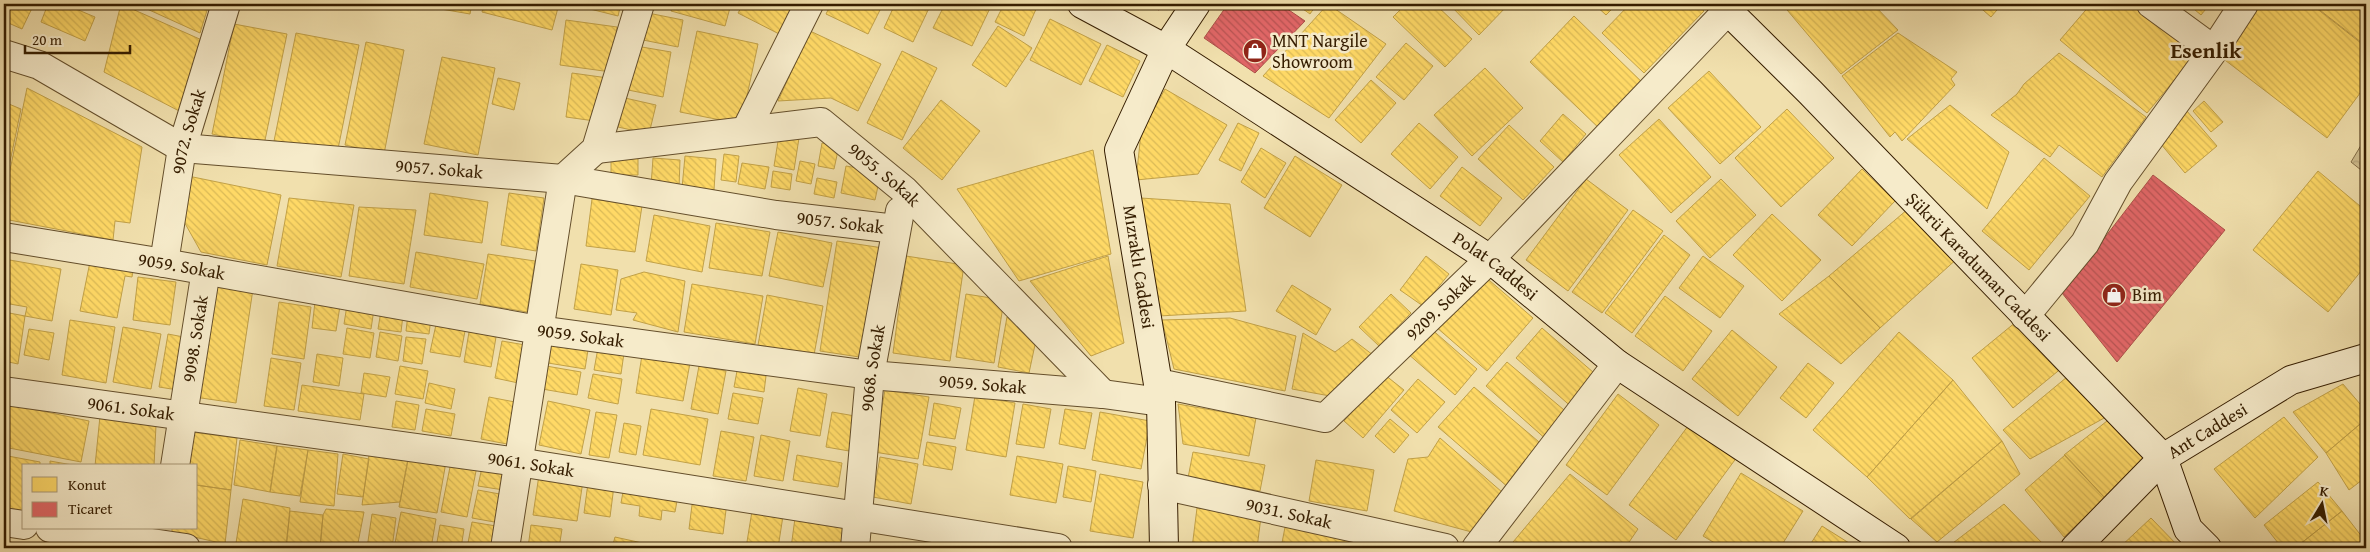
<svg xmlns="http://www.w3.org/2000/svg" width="2370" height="552" viewBox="0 0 2370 552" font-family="'Gentium Book Plus',serif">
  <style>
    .forest { fill: url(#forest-crowns); stroke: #836e48 }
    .homes { fill: url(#homes-back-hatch); stroke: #c2a147 }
    .shops { fill: url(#shops-back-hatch); stroke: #ad5047 }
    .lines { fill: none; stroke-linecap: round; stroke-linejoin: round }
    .street-casing { stroke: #644e2b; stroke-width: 30 }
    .secondary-casing { stroke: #351d00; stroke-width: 30 }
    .street { stroke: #f6ebca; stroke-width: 28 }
    .secondary { stroke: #f6ebca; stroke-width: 28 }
    .labels { text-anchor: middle; stroke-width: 5; stroke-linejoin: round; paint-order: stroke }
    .poi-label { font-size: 18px; fill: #351d00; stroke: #f6ebca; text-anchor: start }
    .street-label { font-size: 18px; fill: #351d00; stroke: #f6ebca }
    .district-label { font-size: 22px; font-weight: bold; fill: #351d00; stroke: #f6ebca }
  </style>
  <defs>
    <pattern id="forest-crowns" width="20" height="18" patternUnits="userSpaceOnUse" patternTransform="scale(1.25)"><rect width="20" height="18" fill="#d1bf90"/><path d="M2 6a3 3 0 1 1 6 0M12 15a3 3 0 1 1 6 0" fill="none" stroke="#b4a47a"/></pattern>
    <pattern id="homes-back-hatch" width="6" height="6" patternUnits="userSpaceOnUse" patternTransform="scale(1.25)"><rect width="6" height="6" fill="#ffd966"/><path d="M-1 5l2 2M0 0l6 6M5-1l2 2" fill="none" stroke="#dbba57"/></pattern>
    <pattern id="shops-back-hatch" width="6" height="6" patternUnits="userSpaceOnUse" patternTransform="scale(1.25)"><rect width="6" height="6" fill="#e06666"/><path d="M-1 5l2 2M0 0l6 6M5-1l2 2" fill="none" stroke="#b65352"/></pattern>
  </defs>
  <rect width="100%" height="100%" fill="#f1e0ad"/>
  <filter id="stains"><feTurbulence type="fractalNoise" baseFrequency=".004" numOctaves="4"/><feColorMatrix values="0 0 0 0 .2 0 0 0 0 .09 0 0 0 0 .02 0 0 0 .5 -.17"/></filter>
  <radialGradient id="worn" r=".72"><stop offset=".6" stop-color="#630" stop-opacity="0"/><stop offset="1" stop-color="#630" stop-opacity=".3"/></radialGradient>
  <path class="forest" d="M2366,137V174L2351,162Z"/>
  <path class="homes" d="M4,4H34L22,29L4,21Z
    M48,4H64L95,17L85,41L41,22Z
    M121,4L204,41L183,113L104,72Z
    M136,4H209L200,33Z
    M412,4H472L470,14Z
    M484,4H559L552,30L482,12Z
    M570,4H621L618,16Z
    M673,4H731L725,26L671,11Z
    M743,4H805L787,38L738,13Z
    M831,4H883L868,34L826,14Z
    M895,4H931L913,42L884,28Z
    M945,4H992L972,46L933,28Z
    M1004,4H1030L1037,7L1024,36L995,22Z
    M1296,4H1317L1310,14Z
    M1328,4L1386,44L1329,118L1263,76Z
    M1406,4H1435L1472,39L1445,67L1393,17Z
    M1449,4H1509L1479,35Z
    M1594,4H1617L1606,15Z
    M1630,4H1696L1704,11L1644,73L1602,33Z
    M1782,4H1873L1898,30L1841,74Z
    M1976,4H2002L1991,17Z
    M2091,4H2133L2195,55L2147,113L2060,40Z
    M2188,4H2210L2201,15Z
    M2257,4H2311L2366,47V85L2327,138L2217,54Z
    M2312,4H2366V46Z
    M648,13L683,20L678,47L643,40Z
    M1574,16L1648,88L1604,133L1530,62Z
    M1050,19L1101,44L1081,85L1030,60Z
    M566,20L617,27L611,72L560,65Z
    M234,24L287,34L264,145L212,134Z
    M998,26L1032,48L1006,87L972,65Z
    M697,31L758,44L741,124L680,112Z
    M810,31L881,64L858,111L831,98L778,101Z
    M296,33L359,45L337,154L274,141Z
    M1898,33L1957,72L1951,79L1955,85L1902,141L1895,132L1890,137L1842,76Z
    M366,42L404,50L384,154L345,145Z
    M1406,43L1433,66L1404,100L1376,77Z
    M1107,45L1140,61L1123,97L1089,81Z
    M636,46L671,52L663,97L628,90Z
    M902,51L937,68L902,140L867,123Z
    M2059,53L2146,117L2102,177L2059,145L2050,157L1991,115L2017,94L2024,84Z
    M442,57L495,68L478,155L424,144Z
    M1485,68L1523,108L1472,156L1434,115Z
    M1709,71L1761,127L1720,164L1668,108Z
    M572,73L608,78L602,122L566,117Z
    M498,78L520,83L514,110L492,104Z
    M1371,80L1396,103L1361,143L1335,120Z
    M27,88L142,147L130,223L115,221L113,240L4,219V199Z
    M1165,89L1227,125L1198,174L1136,180L1141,133Z
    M625,98L656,105L649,134L618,127Z
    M941,100L980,131L942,180L903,148Z
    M2204,101L2223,122L2211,132L2193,111Z
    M4,102L21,109L4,191Z
    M1950,105L2009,152L1987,209L1907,139Z
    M1787,109L1834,158L1781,207L1735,158Z
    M2186,110L2217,146L2185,173L2155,137Z
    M1563,114L1586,134L1563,162L1540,141Z
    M1659,119L1711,177L1671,213L1619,155Z
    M1238,123L1259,133L1241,171L1219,160Z
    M1419,123L1458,157L1430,189L1391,154Z
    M1509,125L1554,167L1523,200L1478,159Z
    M779,135L799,138L794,170L774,166Z
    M822,143L839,146L834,169L818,166Z
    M1261,148L1286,163L1265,198L1241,182Z
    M1093,150L1111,254L1019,281L957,189Z
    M724,154L739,156L736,182L721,180Z
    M685,156L716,159L714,190L682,188Z
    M1295,156L1342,185L1310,237L1264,208Z
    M611,157H638V175H611Z
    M653,158L680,160L679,188L651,186Z
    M2044,158L2090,196L2029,270L1982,231Z
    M800,161L815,164L811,184L796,181Z
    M742,163L769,167L765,189L738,184Z
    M846,166L881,172L875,200L841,193Z
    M1462,167L1502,198L1480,226L1440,196Z
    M1862,169L1895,201L1852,246L1818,215Z
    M773,171L792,174L790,190L771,187Z
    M2318,171L2366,211V265L2328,312L2253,250Z
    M188,176L281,195L267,265L201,252L182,218Z
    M817,178L837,182L834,198L814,194Z
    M1586,179L1628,210L1568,291L1526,260Z
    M1721,179L1756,215L1710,258L1676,221Z
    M430,193L488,202L482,243L424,235Z
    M509,193L544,198L536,251L501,245Z
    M289,198L354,205L341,277L277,266Z
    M1141,198L1230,204L1246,311L1159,316Z
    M592,199L642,206L635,252L586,246Z
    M359,207L416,210L404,284L349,276Z
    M1908,209L1959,257L1880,328L1829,276Z
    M1633,210L1663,231L1602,313L1572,292Z
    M1772,214L1821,260L1782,301L1733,255Z
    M654,215L710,226L702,272L646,261Z
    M716,223L770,232L762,276L709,268Z
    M778,232L832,243L823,287L769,276Z
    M1664,235L1690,255L1632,333L1605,313Z
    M837,241L883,248L866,358L820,351Z
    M416,252L484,264L477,299L410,287Z
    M488,254L535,261L527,312L480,304Z
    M906,256L964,265L950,361L893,353Z
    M1108,256L1124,343L1091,356L1030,281Z
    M1426,256L1449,274L1423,306L1400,290Z
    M1703,256L1744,286L1720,318L1679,288Z
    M4,259L61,269L52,321L25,316L27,307L4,303Z
    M90,262L134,265L132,277L125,276L117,318L80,311Z
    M581,264L618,270L611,315L574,309Z
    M644,272L685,281L678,332L633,320L637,313L616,310L621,279Z
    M1482,274L1533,318L1487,371L1436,327Z
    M1829,276L1880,328L1841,364L1779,314Z
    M138,277L176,282L170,325L133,320Z
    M211,283L253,289L236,403L194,397Z
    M692,284L763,296L755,344L684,332Z
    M1292,285L1331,309L1316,335L1276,311Z
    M966,294L1004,300L994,363L956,357Z
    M1391,294L1411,313L1379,346L1359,327Z
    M767,295L823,306L814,355L758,345Z
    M1665,296L1712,331L1683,371L1635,336Z
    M279,302L311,307L304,359L272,354Z
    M315,302L340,306L336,331L312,328Z
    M347,305L374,309L371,329L344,324Z
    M381,311L403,315L401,332L378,329Z
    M4,312L25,316L18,364L4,361Z
    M408,314L431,318L429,334L406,331Z
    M1007,317L1036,340L1029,373L998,367Z
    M2022,317L2063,367L2013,408L1972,358Z
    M1230,318L1296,336L1285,391L1174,369L1162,320Z
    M70,320L115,327L106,383L62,375Z
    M437,320L466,326L460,357L430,352Z
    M470,326L497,331L491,367L464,362Z
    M123,327L161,334L151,389L113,382Z
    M1429,327L1477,369L1455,395L1407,353Z
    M347,328L374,333L370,358L343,354Z
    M1542,328L1601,379L1575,410L1516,358Z
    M29,329L54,333L49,360L24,355Z
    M1732,330L1777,367L1738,416L1692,379Z
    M380,332L402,336L398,361L376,357Z
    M1899,332L1953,380L1867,477L1813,430Z
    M1303,333L1335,352L1352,339L1373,355L1330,396L1292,389Z
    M168,334L194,339L184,391L159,387Z
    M406,337L426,339L422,364L403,361Z
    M502,341L531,346L523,384L495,378Z
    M551,344L588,350L585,369L548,363Z
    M598,348L624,353L621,374L594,370Z
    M317,354L343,358L339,386L313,382Z
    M642,355L690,363L683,401L636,393Z
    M271,358L301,363L294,410L264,406Z
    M1507,362L1570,415L1548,441L1486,386Z
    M1808,363L1834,383L1806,418L1780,398Z
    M400,366L428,371L423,399L395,394Z
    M546,366L581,372L577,395L542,389Z
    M699,366L726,371L718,414L691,409Z
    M737,371L766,376L764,392L734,387Z
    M364,373L390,377L386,397L361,393Z
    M593,374L622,379L618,404L588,398Z
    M1385,375L1404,390L1363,438L1344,421Z
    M2067,377L2106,417L2030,459L2003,430Z
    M1418,379L1445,402L1417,433L1391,410Z
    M1953,380L2002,441L1910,519L1867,477Z
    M429,383L455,389L451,409L425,403Z
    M2343,384L2366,411V419L2326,453L2293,412Z
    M302,385L364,394L360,420L298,411Z
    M1474,387L1545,447L1509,488L1438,427Z
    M798,388L827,394L820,436L790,431Z
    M885,390L929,397L918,459L874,452Z
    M733,393L763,398L758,424L728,419Z
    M1618,394L1659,425L1607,495L1566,465Z
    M975,396L1015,403L1006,457L966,450Z
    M489,397L520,403L512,445L481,439Z
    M396,401L419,405L415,430L392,427Z
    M548,401L590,410L581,454L539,445Z
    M4,403L89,421L81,462L4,447Z
    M934,403L961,408L955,439L929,435Z
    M1023,404L1051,409L1044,448L1016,444Z
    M1178,404L1256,418L1249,456L1183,444Z
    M426,409L455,414L451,436L422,431Z
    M651,409L708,419L700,465L643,455Z
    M1065,409L1092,413L1085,449L1059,444Z
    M596,412L617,415L609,458L589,455Z
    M832,412L855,416L849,451L826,447Z
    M1100,412L1150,421L1141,469L1092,460Z
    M100,416L156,425L154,466H95Z
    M2284,417L2318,457L2255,518L2214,469Z
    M1694,418L1740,453L1676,540L1629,505Z
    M1390,419L1409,435L1394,453L1375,436Z
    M2366,419V477L2349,490L2326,453Z
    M2107,421L2145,460L2105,498L2064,455Z
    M624,423L641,426L636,455L619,452Z
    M183,431L237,438L231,490L196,485V466H178Z
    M721,431L754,437L746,481L713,476Z
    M761,435L790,441L783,481L754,476Z
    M1440,438L1510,499L1479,534L1394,511L1408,459L1428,457Z
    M240,440L277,446L270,492L234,485Z
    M2002,441L2020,474L1937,542L1911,519Z
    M927,442L956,447L952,470L923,465Z
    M277,446L308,450L300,496L270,492Z
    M308,450L338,454L334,506L300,502Z
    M1193,452L1265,465L1260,491L1188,478Z
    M343,454L369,459L363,497L337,494Z
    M409,454L446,462L437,513L399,507Z
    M409,454L400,502L362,505L369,455Z
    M797,455L842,463L838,487L793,480Z
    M2065,455L2105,498L2064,537L2025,490Z
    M8,456L40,462V466H24V513L4,509V467H6Z
    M1017,456L1063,464L1056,503L1010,495Z
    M880,457L918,464L911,504L873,497Z
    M1316,460L1374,470L1367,511L1309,501Z
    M50,461L78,466H50Z
    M451,462L477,466L467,517L441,512Z
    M1068,466L1096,471L1091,502L1063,497Z
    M482,467L513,472L510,491L478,486Z
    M1741,473L1803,511L1780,548H1723L1703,536Z
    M1100,474L1143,482L1133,538L1090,531Z
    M1570,474L1638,529L1625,548H1508Z
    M539,475L583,481L577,521L533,515Z
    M625,481L679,490L675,512L662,510L661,520L639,516L640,506L621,503Z
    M2318,482L2342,511L2295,548H2282L2264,525Z
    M588,483L614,486L610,517L584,513Z
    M196,485L231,490L225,544L172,532V528H196Z
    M478,490L505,495L500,523L472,518Z
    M693,497L727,502L723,534L689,529Z
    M243,499L290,508L286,548H264L236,543Z
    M2004,504L2047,548H1951L1949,546Z
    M1197,508L1261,517L1257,548H1192Z
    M326,509L364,512L357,548H320L323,515Z
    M290,511L323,515L320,548H286Z
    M752,511L783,516L778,548H746Z
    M2342,511L2366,542V548H2295Z
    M401,512L436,519L431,548H394Z
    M372,514L396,518L392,548H367Z
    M795,518L850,526L847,548H791Z
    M2151,518L2180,548H2119Z
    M472,522L502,527L498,548H467Z
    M1286,522L1365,536L1363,548H1281Z
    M440,525L464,529L461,548H436Z
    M531,525L562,529L559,548H528Z
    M1822,526L1857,548H1808Z
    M615,537L665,548H612Z
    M4,541L21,544V548H4Z
    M21,544L43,548H21Z
    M916,544L948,548H916Z"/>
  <path class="shops" d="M1146,4H1161L1159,10Z
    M1228,4H1280L1305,21L1255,73L1204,38Z
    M2153,175L2225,230L2117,362L2062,293Z"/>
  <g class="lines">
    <g class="street-casing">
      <g id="street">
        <path d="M2151,4L2214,50"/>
        <path id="s1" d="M4,54L39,65L182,148L563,179L776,215L896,229"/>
        <path d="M746,130L809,4"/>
        <path id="s2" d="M596,149L821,122L904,190L1103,394"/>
        <path id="s3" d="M4,237L164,263L539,330L870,375L1103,394L1161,402"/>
        <path id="s4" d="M164,263L182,148L226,4"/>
        <path d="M2025,316L2085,243L2118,182L2214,50L2244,4"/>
        <path id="s5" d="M1158,383L1325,418L1490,259L1734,4"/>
        <path id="s6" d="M4,391L518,462L1058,548"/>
        <path id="s7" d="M175,466L206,270"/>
        <path id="s8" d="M1162,485L1445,548"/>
        <path d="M4,522L24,525"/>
        <path d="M50,528L186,548"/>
        <path d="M505,548L563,179L596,149L640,4"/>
        <path id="s9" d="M855,548L870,375L900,211"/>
        <path d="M1476,548L1617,364"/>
      </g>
    </g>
    <g class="secondary-casing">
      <g id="secondary">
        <path id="s10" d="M1082,4L1166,49L1490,259L1617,364L1896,548"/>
        <path id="s11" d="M1721,4L1810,92L2163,458L2188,529L2207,548"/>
        <path d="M1164,548L1161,402L1119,150L1166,49L1196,4"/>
        <path id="s12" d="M2075,548L2163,458L2291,380L2366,358"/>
      </g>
    </g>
    <use href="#street" class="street"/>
    <use href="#secondary" class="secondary"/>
  </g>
  <defs>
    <g id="shop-disc" transform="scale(1.25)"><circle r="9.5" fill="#8f2418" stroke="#f6ebca"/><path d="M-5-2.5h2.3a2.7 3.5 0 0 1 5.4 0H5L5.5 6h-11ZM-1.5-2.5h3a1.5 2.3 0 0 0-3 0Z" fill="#fff"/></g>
  </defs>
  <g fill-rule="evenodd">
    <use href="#shop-disc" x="1255" y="51"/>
    <use href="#shop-disc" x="2114" y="295"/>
  </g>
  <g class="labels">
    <g class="poi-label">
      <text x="1272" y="47">MNT Nargile<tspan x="1272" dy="21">Showroom</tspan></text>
      <text x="2132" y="301">Bim</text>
    </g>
    <g class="street-label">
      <text dy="6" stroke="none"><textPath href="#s4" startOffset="134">9072. Sokak</textPath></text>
      <text dy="6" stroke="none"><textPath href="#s1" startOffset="460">9057. Sokak</textPath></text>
      <text dy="6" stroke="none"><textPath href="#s2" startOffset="309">9055. Sokak</textPath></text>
      <text dy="6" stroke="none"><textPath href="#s1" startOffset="865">9057. Sokak</textPath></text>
      <text dy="6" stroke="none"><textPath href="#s3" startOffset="180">9059. Sokak</textPath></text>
      <text transform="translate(1139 267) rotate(81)" y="6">Mızraklı Caddesi</text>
      <text dy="6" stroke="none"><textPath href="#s10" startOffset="490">Polat Caddesi</textPath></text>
      <text dy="6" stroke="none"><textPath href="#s11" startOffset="368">Şükrü Karaduman Caddesi</textPath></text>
      <text dy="6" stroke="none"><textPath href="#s5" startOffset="331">9209. Sokak</textPath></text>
      <text dy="6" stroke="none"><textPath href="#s3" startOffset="585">9059. Sokak</textPath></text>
      <text dy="6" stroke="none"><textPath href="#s7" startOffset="129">9098. Sokak</textPath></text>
      <text dy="6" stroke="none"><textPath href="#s9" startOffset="181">9068. Sokak</textPath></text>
      <text dy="6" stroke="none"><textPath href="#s3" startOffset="990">9059. Sokak</textPath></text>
      <text dy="6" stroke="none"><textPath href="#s6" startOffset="128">9061. Sokak</textPath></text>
      <text dy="6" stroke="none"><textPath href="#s12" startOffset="178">Ant Caddesi</textPath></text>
      <text dy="6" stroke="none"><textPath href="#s6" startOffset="532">9061. Sokak</textPath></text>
      <text dy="6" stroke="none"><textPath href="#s8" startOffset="130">9031. Sokak</textPath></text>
    </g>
    <g class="district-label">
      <text x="2206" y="58">Esenlik</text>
    </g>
  </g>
  <rect width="2370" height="552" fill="none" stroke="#f1e0ad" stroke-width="20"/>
  <rect x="5" y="5" width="2360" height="542" fill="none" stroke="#351d00" stroke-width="2.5"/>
  <rect x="10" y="10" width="2350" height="532" fill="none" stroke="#351d00"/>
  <rect x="22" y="464" width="175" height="65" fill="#f6ebca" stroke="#a99979"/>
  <rect x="32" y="477" width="25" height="15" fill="#ffd966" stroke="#a99979"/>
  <text x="68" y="490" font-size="15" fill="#351d00">Konut</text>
  <rect x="32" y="502" width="25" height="15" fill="#e06666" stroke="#a99979"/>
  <text x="68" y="514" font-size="15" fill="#351d00">Ticaret</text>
  <g transform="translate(2322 504) rotate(10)" stroke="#f6ebca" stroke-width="4" paint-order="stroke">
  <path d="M0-4L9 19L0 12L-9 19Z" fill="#351d00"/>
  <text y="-8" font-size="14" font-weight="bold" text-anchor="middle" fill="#351d00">K</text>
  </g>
  <path d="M25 45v8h105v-8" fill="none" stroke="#351d00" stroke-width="2.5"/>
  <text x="32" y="45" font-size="15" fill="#351d00" stroke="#f6ebca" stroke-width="4" paint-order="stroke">20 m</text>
  <rect width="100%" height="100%" filter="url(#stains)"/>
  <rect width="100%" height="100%" fill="url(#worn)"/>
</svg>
